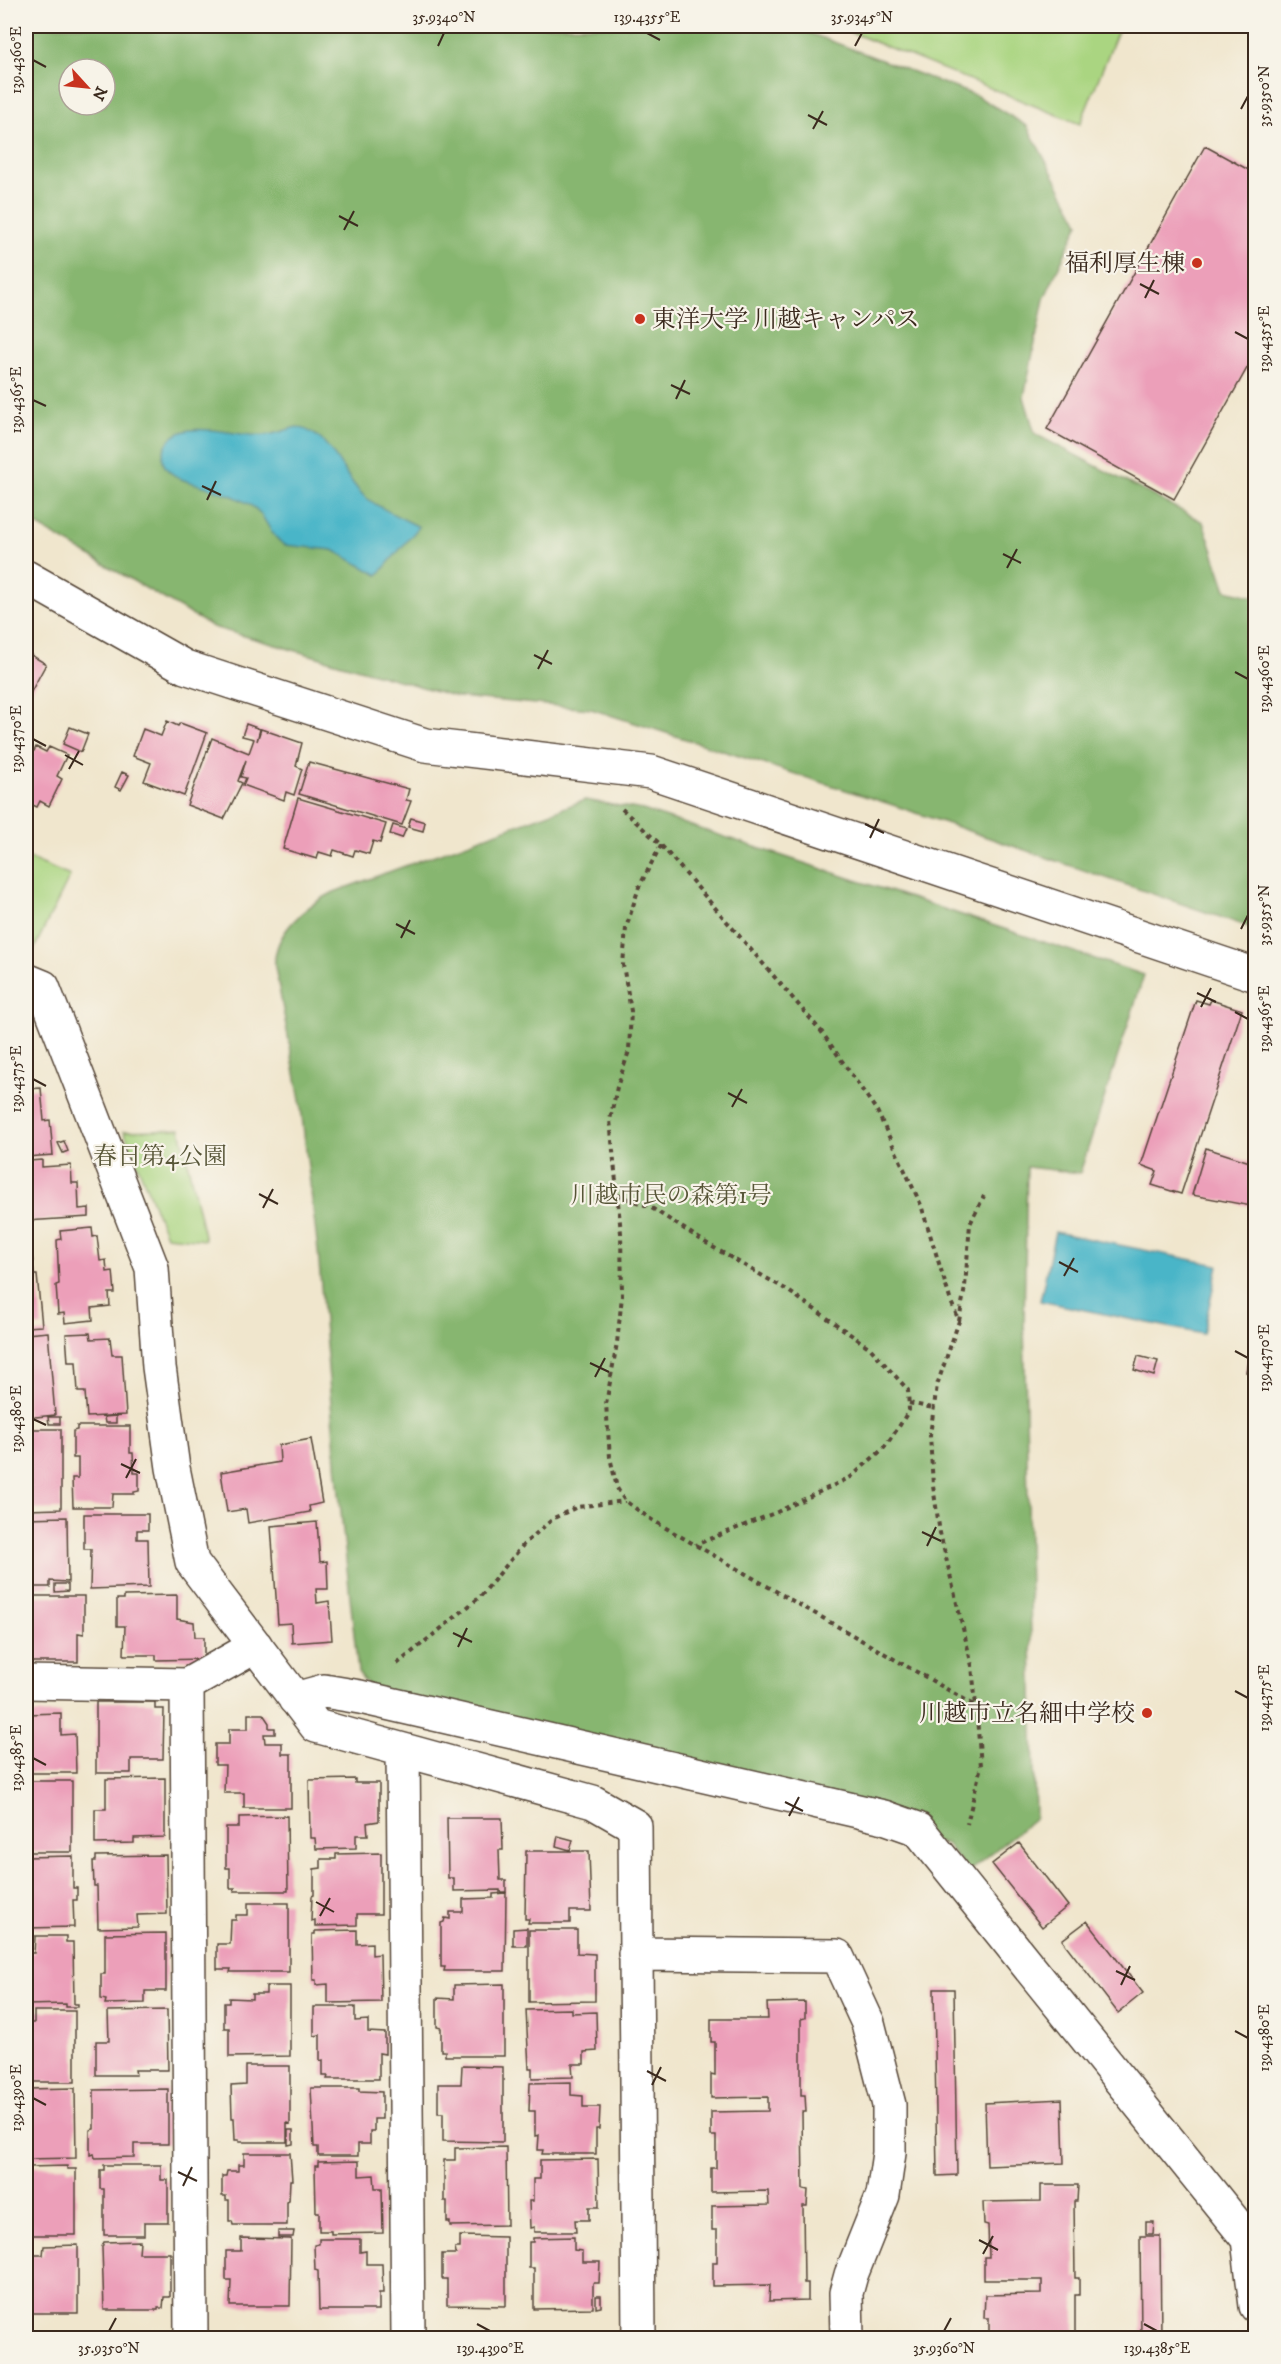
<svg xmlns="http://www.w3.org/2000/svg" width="1281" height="2364" viewBox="0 0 1281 2364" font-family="'IM FELL DW Pica','Noto Serif JP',serif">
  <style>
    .green { fill: #aad581; stroke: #728050; stroke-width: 1.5 }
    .forest { fill: #87b66f; stroke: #617046; stroke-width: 1.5; fill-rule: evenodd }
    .water { fill: #4ab5c8; stroke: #427073; stroke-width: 1.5 }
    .building { fill: #ec9fb9 }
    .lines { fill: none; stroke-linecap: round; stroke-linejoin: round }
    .minor-casing { stroke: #564638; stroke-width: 36 }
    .path { stroke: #564638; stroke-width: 4; stroke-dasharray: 4.5 4.5; stroke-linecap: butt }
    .minor { stroke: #fff; stroke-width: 33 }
    .ticks { fill: none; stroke: #3b2a1e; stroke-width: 2 }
    .poi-dot { fill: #c8321e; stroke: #f7f3e8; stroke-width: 2 }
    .labels { text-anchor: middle; stroke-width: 4.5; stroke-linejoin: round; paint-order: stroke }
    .poi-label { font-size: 24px; fill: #3b2a1e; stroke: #f7f3e8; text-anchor: end }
    .park-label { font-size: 24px; fill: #575537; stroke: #f7f3e8 }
    .neatline { fill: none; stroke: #3b2a1e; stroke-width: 2 }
    .ticks-label { font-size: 15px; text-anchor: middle; fill: #3b2a1e }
  </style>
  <rect width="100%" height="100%" fill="#f7f3e8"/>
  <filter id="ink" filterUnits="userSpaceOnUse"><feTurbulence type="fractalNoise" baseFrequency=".0167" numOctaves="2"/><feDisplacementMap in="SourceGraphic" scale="12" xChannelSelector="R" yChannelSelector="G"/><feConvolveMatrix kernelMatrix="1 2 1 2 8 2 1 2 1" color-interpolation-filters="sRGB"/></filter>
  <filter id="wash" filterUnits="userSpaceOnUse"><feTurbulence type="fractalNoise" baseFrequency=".008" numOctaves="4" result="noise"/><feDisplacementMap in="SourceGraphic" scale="24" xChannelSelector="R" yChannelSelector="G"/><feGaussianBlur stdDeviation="1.35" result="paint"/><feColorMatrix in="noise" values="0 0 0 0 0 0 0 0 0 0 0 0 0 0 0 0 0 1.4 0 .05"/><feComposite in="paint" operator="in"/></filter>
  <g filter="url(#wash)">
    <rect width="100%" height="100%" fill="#f0e6cd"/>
    <path class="green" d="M835,26H1120L1080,124Z
      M26,857L70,876L31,955L26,953Z
      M180,1129L205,1240L166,1236L124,1131Z"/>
    <path class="forest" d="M26,26H791L977,96L1027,126L1079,223L1044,299L1024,397L1035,434L1203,522L1226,590L1255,597V929L893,805L591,709L457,697L213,627L26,519ZM69,69H105V105H69Z
      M585,800L643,810L1144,975L1080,1173L1027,1167L1024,1322L1035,1818L968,1872L947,1845L375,1694L358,1672L337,1474L318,1251L300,1100L275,967C272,933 307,905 334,892Z"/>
    <path class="water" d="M297,427C332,434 340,473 363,495C374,506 404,519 419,527L378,575L333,550L285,545C272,538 268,523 259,512C243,495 203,487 181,479C172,474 161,468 163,455C171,410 237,439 266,435C277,434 287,429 297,427Z
      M1055,1232L1218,1265L1203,1334L1040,1301Z"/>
    <g id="blocks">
      <path class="building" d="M1205,146L1256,174V352L1174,499L1047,429Z
        M26,652L46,664L26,701Z
        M167,721L178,726L180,723L207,733L184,796L144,781L151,763L133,756L143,729L161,736Z
        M246,724L260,729L257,741L261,729L302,743L296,766L302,769L294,795L286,792L284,800L243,785L246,778L241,777L246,760L238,781L242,783L224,819L187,805L212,738L249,753L254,739L242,736Z
        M70,727L88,734L81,752L63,744Z
        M26,747L34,751L36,747L46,752L49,747L67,755L57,776L62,779L49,806L40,801L37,807L26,802Z
        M309,762L409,789L406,800L411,801L402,825L299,794Z
        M122,772L129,775L121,790L115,787Z
        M298,798L386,824L380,843L373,841L369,854L355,850L353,856L334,850L332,856L319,852L317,859L283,849Z
        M411,818L425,822L423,831L408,827Z
        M393,825L406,829L402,838L390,834Z
        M1196,1000L1209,1004L1211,1000L1242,1010L1181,1194L1152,1185L1157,1171L1141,1165Z
        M41,1088L44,1121L50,1120L53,1155L26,1157V1089Z
        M64,1141L68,1151L63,1153L58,1143Z
        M1206,1148L1256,1164V1192L1251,1206L1192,1195Z
        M42,1160V1167L71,1165L72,1183H78L79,1209L89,1208V1217L26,1221V1169L29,1168V1161Z
        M92,1228L93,1237L97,1236L100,1261L106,1260L107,1272L113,1271L115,1293H109L110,1306L92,1308L93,1320L65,1323L64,1313L58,1314L56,1285L59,1284L57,1240L61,1239L60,1231Z
        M30,1232L34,1275H37L42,1326L26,1327V1233Z
        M48,1332L55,1415L26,1418V1334Z
        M90,1333L91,1339L110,1338L112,1355H122L126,1415L87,1417L85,1392H78L76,1362H68L66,1334Z
        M1251,1344H1256V1373L1246,1372Z
        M1138,1356L1158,1361L1154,1376L1134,1370Z
        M116,1416V1423H105L104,1417Z
        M48,1417H60V1424H49Z
        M77,1426H130V1453H133L134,1473H139V1491L134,1492V1494H113L112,1507H73L72,1478H78V1458H73V1431L77,1430Z
        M26,1429H61V1509L26,1510Z
        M311,1439L322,1503L309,1506L310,1512L248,1523L246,1509L227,1512L221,1472L280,1462L279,1445Z
        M84,1514H148V1530H137V1539H148L149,1587L90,1589L91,1549H84Z
        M67,1517L68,1582L50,1581V1587H26V1518Z
        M317,1522L320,1562L327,1561L328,1589H316L317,1603L329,1601L332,1640L292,1643L291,1623L278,1624L271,1526Z
        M55,1584H68V1591L55,1592Z
        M177,1595V1619L194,1622L195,1637H204V1659L156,1660V1655H124L125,1626H117V1599H124V1596Z
        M34,1596H84V1634L78,1633V1662H26V1606H34Z
        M96,1702H155V1709H164L163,1759H131V1773H96Z
        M61,1713V1735L75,1734L76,1773H26V1714Z
        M248,1714H263L269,1723V1728H275V1734H264L265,1743H282V1754H291V1808H244V1793H224L225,1765H215V1744H229V1729H248Z
        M165,1778V1837L134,1838V1843L95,1844V1809H106V1779Z
        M355,1779V1783H379V1821L367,1823L368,1835H356V1848L316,1849L315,1838H310L309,1780Z
        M27,1781H72V1852H26Z
        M287,1816L288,1891H234L235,1888H230V1868H226V1827H239V1817Z
        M447,1818H502L503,1850H499L500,1880H506V1892H500V1890L454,1891V1878H448Z
        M558,1836L573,1840L570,1850L556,1846Z
        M1019,1843L1068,1906L1042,1927L992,1864Z
        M526,1851H589L591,1911H570V1923H528L529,1919H525Z
        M381,1853V1914H357V1925L315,1926V1920L311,1921L312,1896L314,1895V1869L321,1868V1859H336V1854Z
        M166,1855L167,1914L137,1915L138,1927L98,1928L97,1886H94L93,1861H96V1856Z
        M73,1856V1888H77V1900H73L74,1927L26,1928V1857Z
        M506,1893L505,1971H444L445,1967H441V1923L444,1922L445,1918L450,1919V1912H463V1899L493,1898V1894Z
        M248,1903H289V1972H230L231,1969H217V1944H230L231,1920H236V1915H248Z
        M1087,1921L1143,1993L1118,2013L1062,1940Z
        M527,1928V1946H513V1929Z
        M357,1930V1944L372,1943V1955L380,1954L381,2002L328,2003V1984L316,1985V1980H313L312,1934H315V1931Z
        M529,1930H577V1953L595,1954V2001L529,2002Z
        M166,1933V1991H145V2003L105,2004L106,2000L101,1999V1974H105V1934Z
        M35,1936H66V1942H73L74,2004H78V2007H66V2004L26,2005V1953H34Z
        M504,1984V2056H445V2051H441V2028L437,2027V1998L454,1999V1985Z
        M266,1986H290V2056L229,2057V2028H224V2003H229V1998L252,1999V1994H266Z
        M934,1989H954L957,2175L937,2176Z
        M805,2002V2018L801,2019V2095H805L806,2112H802L803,2189L808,2190L807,2206H803L804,2283H808V2300L769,2301L770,2285L713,2286V2262H717V2230H712V2206L769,2205L768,2191L711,2192V2168H716V2136H711V2112L768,2111V2097L711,2098V2074L715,2075V2042H711V2019H768L767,2003Z
        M314,2007H355V2021L368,2020V2032L385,2033V2054L379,2053V2079H327L328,2076H323V2060L320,2061V2035L314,2036Z
        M572,2009V2013L596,2012L597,2051L584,2052V2064H572L573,2077L532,2078V2068H529L526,2010Z
        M167,2010L168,2070H135L136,2075H96V2041H109L108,2011Z
        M34,2011H75V2082H26V2023H34Z
        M246,2066H290V2124L287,2123V2142H239V2140H235L234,2118H232L231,2086L246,2085Z
        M462,2066L503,2067V2142L443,2141V2113H438V2084H461Z
        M571,2082V2095L583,2096V2107H600L599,2129H596V2154H542L543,2150H538L539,2135L535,2136V2111H529L530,2083Z
        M75,2088L76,2158L26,2159L27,2089Z
        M311,2088H359V2091L382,2092V2119H374V2131H370V2144H358V2156H318V2147H314Z
        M168,2089V2144H134V2157L95,2158L94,2154L90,2155V2130L94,2129V2090Z
        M1062,2099L1064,2163L987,2166L985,2103Z
        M288,2130H293V2144L288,2145Z
        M506,2147L507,2225L450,2226V2222H447V2201H444V2160H455V2148Z
        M244,2153H290L292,2180H290L289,2201L287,2202V2225H233L232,2221H229V2200H226V2196H222V2176H226L227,2171H238V2165H244Z
        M598,2159L599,2207H589V2220H575L576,2232H534V2227L530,2228L529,2201H533V2179H540V2160Z
        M359,2161V2176L374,2175L375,2188H382L383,2233L331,2234V2231H319V2212H316L315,2166H318V2162Z
        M104,2165H161V2180H168V2222H144V2235H104V2189H100V2170H104Z
        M67,2166V2169H76V2235H26V2179H28V2167Z
        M1041,2185H1078L1077,2201H1074L1075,2278H1079V2295H1075V2338H989V2318H984L985,2295L1042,2294V2280H984V2257H989L988,2225L984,2224L983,2202L1041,2201Z
        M1146,2222H1154L1153,2234H1146Z
        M278,2231H294L293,2237H278Z
        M460,2236L506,2237V2306L447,2305V2279H442V2254H456L455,2248H460Z
        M1140,2236H1160L1161,2338H1141Z
        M574,2237V2250L582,2251V2262H600L599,2283H593V2308L534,2309V2268H529V2242H533V2238Z
        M241,2238L291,2239L290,2306H230L231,2280H226V2251H241Z
        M319,2239H360V2252L366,2251V2264H382L383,2293H379V2310H319L318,2271L315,2270L314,2245L319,2244Z
        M140,2241L139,2253H170V2297H164L163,2308H158V2310H104L102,2247L104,2242Z
        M78,2245V2313H26V2255H43L44,2246Z
        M596,2296H601V2307L596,2308Z"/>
    </g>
  </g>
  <g filter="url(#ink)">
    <use href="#blocks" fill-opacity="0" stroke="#564638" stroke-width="1.5"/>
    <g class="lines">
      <g class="minor-casing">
        <path id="minor" d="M26,577L185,667L425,745L651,772L1256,975
          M26,980L43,987L152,1268L159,1367L173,1468L192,1562L316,1726L593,1802L635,1826L639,2338
          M26,1682L187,1685L256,1646
          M187,1685L191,2338
          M295,1699L324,1691L360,1697L884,1817L918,1829L1248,2239L1256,2306
          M403,1750L408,2338
          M635,1954L837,1956L868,2023L889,2105V2153L883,2195L851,2275L846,2293L847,2338"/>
      </g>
      <path class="path" d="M622,809L661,845L821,1031L877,1111L921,1205L950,1299L959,1321L937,1385L930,1435L933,1486L940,1533L972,1666L976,1706L981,1766L967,1824
        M661,845L639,887L626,928L623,965L631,1011L629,1051L617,1087L610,1120L621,1233L622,1296L617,1343L606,1404L610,1457L617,1488L625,1501L652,1520L976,1706
        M618,1195L650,1207L711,1246L787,1290L870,1348L908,1390L909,1410L900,1425L884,1448L851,1477L777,1512L695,1545
        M959,1321L965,1287L970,1224L984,1196
        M909,1403L933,1408
        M397,1664L480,1597L524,1544L554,1518L577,1507L625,1501"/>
      <use href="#minor" class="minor"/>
    </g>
  </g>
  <path class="ticks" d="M647,33L660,40M438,46L444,33M855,46L862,33M33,60L46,67M1241,109L1248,96M808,115L827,125M813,129L823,111M339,216L358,226M344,230L354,211M1140,284L1159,294M1145,298L1154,280M1235,332L1248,339M671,385L690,394M676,399L685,380M33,400L46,406M202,486L221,495M207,500L216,481M1003,554L1021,563M1007,568L1017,549M534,655L552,664M538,669L548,650M1235,672L1248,679M33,739L46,746M65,755L83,765M69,769L79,751M865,824L884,833M870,838L879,819M396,924L415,934M1241,929L1248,915M401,938L410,920M1197,993L1216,1002M1201,1007L1211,988M1235,1012L1248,1019M33,1079L46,1086M728,1093L747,1103M732,1107L742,1089M259,1194L278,1204M263,1208L273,1189M1059,1262L1078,1272M1064,1276L1074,1258M1235,1351L1248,1358M590,1363L609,1372M595,1377L605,1358M33,1419L46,1425M121,1464L140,1473M126,1478L136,1459M922,1532L941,1541M927,1546L936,1527M453,1633L472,1642M458,1647L467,1628M1235,1691L1248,1698M33,1758L46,1765M785,1802L803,1811M789,1816L799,1797M316,1902L334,1912M320,1916L330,1898M1116,1971L1135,1980M1121,1985L1130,1966M1235,2031L1248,2038M647,2071L666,2081M652,2085L661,2067M33,2098L46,2105M178,2172L197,2181M183,2186L192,2167M979,2240L998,2250M983,2254L993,2236M477,2324L490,2331M1144,2324L1157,2331M109,2331L116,2318M944,2331L951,2318"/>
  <g class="poi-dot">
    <circle cx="1197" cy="263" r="6"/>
    <circle cx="640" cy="319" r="6"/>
    <circle cx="1147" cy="1713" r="6"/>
  </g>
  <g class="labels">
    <g class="poi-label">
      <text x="1185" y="271">福利厚生棟</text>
      <text x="652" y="327" text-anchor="start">東洋大学 川越キャンパス</text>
      <text x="1135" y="1721">川越市立名細中学校</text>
    </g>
    <g class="park-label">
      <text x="160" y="1164">春日第4公園</text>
      <text x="671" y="1203">川越市民の森第1号</text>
    </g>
  </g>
  <rect width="1281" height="2364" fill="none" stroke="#f7f3e8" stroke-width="66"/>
  <g transform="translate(87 87) rotate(117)"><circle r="28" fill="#f7f3e8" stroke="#aca397" stroke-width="1.5"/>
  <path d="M0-4.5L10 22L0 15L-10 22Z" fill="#c8321e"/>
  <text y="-9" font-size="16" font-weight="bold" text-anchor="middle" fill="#3b2a1e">N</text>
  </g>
  <rect x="33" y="33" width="1215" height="2298" class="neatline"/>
  <g class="ticks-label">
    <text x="444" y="22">35.9340°N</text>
    <text x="647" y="22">139.4355°E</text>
    <text x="862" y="22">35.9345°N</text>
    <text transform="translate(16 60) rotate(-90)" y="5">139.4360°E</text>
    <text transform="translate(1264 96) rotate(-90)" y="5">35.9350°N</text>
    <text transform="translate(1264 339) rotate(-90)" y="5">139.4355°E</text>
    <text transform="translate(16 400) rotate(-90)" y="5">139.4365°E</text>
    <text transform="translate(1264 679) rotate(-90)" y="5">139.4360°E</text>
    <text transform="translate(16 739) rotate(-90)" y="5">139.4370°E</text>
    <text transform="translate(1264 915) rotate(-90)" y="5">35.9355°N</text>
    <text transform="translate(1264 1019) rotate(-90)" y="5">139.4365°E</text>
    <text transform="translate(16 1079) rotate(-90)" y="5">139.4375°E</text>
    <text transform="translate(1264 1358) rotate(-90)" y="5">139.4370°E</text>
    <text transform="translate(16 1419) rotate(-90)" y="5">139.4380°E</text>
    <text transform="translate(1264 1698) rotate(-90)" y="5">139.4375°E</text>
    <text transform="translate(16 1758) rotate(-90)" y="5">139.4385°E</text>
    <text transform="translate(1264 2038) rotate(-90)" y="5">139.4380°E</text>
    <text transform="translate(16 2098) rotate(-90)" y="5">139.4390°E</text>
    <text x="109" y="2353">35.9350°N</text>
    <text x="490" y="2353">139.4390°E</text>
    <text x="944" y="2353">35.9360°N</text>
    <text x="1157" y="2353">139.4385°E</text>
  </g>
</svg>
